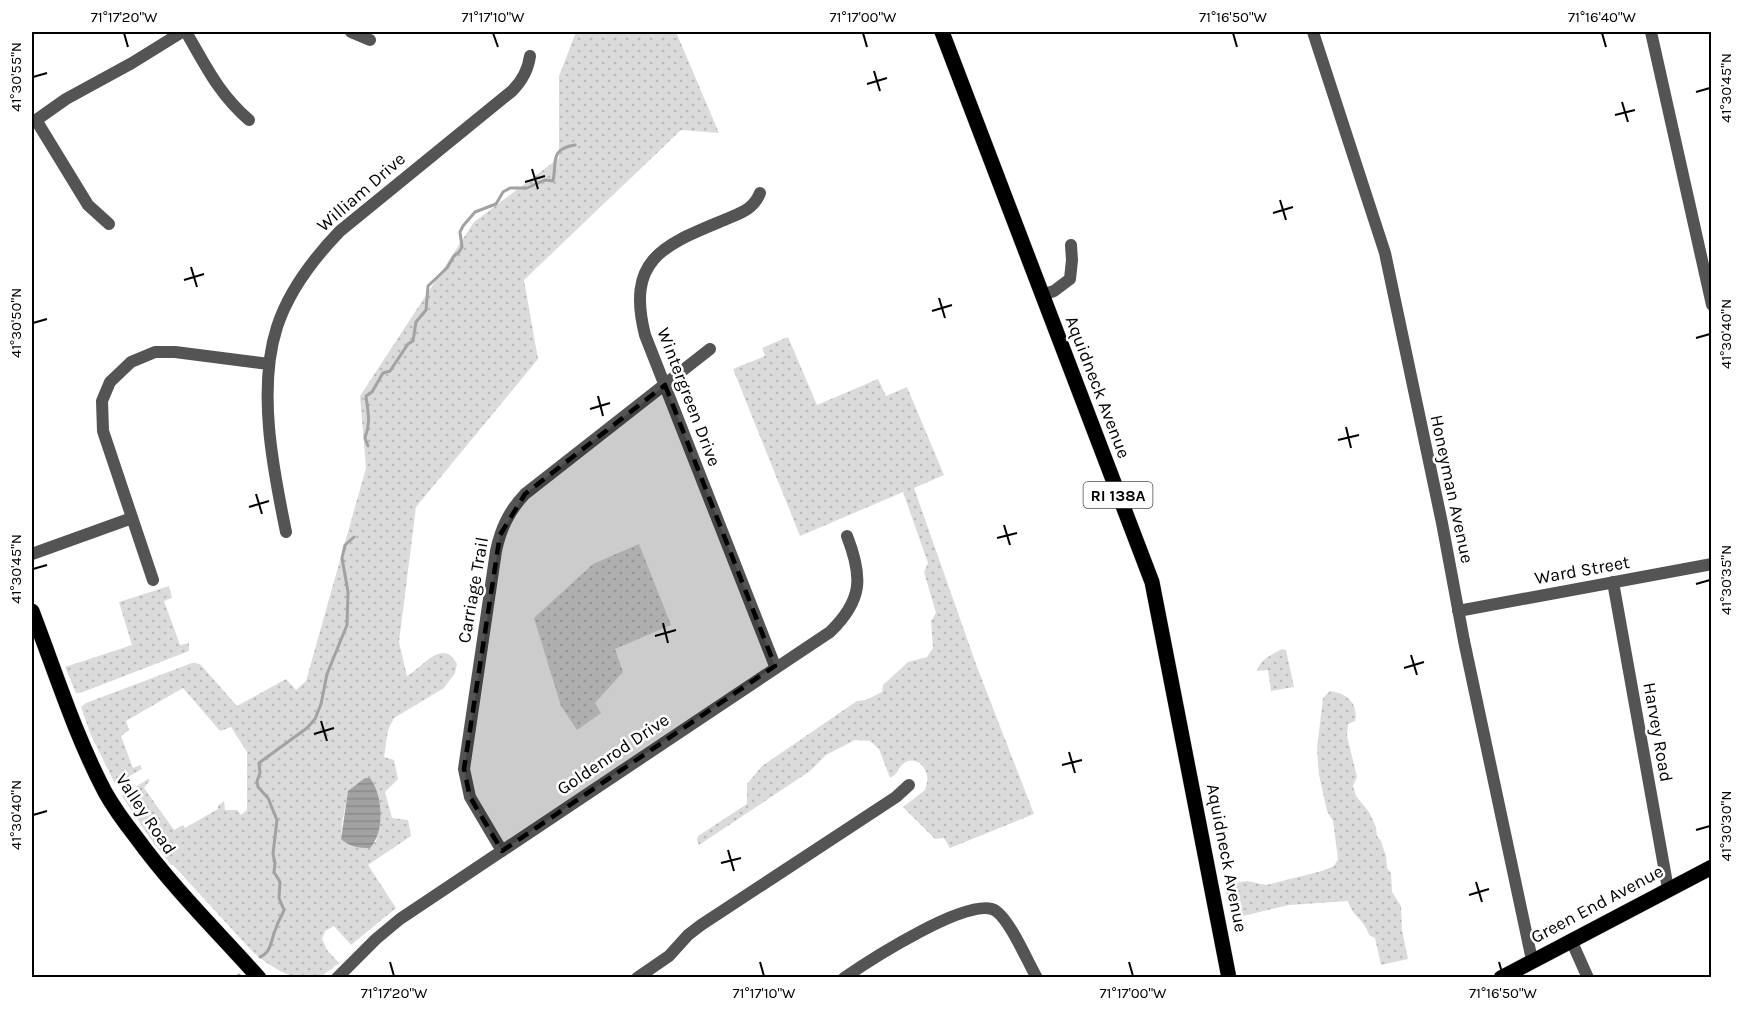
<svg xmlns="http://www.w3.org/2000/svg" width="1743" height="1009" viewBox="0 0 1743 1009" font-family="Karla,sans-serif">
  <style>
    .grass { fill: url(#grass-dots); fill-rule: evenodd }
    .water { fill: url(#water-rules) }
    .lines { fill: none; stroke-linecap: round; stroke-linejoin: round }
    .stream { stroke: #a2a2a2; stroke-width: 3 }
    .major-casing { stroke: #dbdbdb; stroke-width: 16 }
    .minor { stroke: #545454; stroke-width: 12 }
    .major { stroke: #000; stroke-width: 15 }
    .marked { fill: #000; fill-opacity: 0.2; stroke: #000; stroke-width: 4.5; stroke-dasharray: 12 8; stroke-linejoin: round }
    .ticks { fill: none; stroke: #000; stroke-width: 2 }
    .labels { text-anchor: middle; stroke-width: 5; stroke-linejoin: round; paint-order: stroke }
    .shield { fill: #fff; stroke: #4c4c4c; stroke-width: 1.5 }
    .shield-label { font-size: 16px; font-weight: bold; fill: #000 }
    .street-label { font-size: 18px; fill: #000; stroke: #fff }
    .neatline { fill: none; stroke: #000; stroke-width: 2 }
    .ticks-label { font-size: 15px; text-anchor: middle; fill: #000 }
  </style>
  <defs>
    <pattern id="grass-dots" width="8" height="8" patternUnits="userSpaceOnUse" patternTransform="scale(1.5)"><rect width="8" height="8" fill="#dbdbdb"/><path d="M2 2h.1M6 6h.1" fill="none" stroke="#bababa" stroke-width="1.8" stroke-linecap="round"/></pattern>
    <pattern id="water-rules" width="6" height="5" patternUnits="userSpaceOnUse" patternTransform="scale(1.5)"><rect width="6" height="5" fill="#a2a2a2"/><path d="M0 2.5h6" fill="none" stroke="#8a8a8a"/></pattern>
  </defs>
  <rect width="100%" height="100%" fill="#fff"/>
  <path class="grass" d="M576,32H676L719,133L681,130L524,280L538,359L416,507L399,642L407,676C423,667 443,637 457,664L455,673L444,688L394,718L388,730L384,757L394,760L398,779L385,792L392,818L408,820L411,836L368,865L396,908L351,945L334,926L325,931L322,939L327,950L339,963C333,967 325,975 319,977C297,985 267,965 252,951L173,865H171L150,838L122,796L148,779L150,780L144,788L174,830L183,825L185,828L218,809V806L224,801L225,810H237L241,815L247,810V752L231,727L220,731L183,688L126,721L129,730L121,736L133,768L140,765L142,769L115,784L90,733L81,707L86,703L192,663L200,664L237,706L286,679L296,690L306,681L366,468L360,396L474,222L559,158V76ZM348,792L378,795L380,816L376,842L341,839L342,824Z
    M788,337L817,405L878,379L886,396L907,387L944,475L914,488L977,667L1034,814L950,848L944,838L935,839L903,807L925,790C926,786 928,781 927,776C926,765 913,755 903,764C896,771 900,772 890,778L879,749L870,741L855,740L826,755L810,771L699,845L697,840L698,836L747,804V784L762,766L857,701L866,700L882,692L883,685L908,662L927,657L933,648L931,621L936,613L924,572L928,563L903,492L800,536L733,369L765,356L762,348Z
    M639,544L671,625L615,649L623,672L595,703L601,713L577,730L561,706L534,618L593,564Z
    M169,586L172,598L164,601L180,645L189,643V651L83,692L76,693L65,667L132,645L119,602Z
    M1282,649L1286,650L1294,687L1271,691L1268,670L1257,671C1260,659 1272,655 1282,649Z
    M1330,691C1346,693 1359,703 1355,721L1348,724L1347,736L1357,777L1353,786L1356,796L1369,812L1376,827L1377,836L1381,841L1386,856L1387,868L1391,873L1392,892L1401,906L1402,930L1408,959L1381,965L1375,938L1369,935C1365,920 1351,915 1348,901L1289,905L1231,919L1224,885L1247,881L1266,885L1322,871L1334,866L1338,859L1333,821L1327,811L1319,775L1317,748L1323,698Z"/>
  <path class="water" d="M365,778H370C383,795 385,832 370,848C358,848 350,847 341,839L348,791Z"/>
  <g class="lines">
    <path class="stream" d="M368,446L365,438C371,422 368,413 366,396L372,392L383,373L390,371L408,344L413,341L416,322L426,310L428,286L447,268L454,256L459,252L462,247L460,232L463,226L475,212L496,204L503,192L510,188H527L545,180L553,181C557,163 549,149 575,145
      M260,957C272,952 271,939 276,928C278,921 282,916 284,910L279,898L280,882L274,872L275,863L273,854L277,820L268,798L258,787L257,781L260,773L259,763L307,728L315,719L321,704L327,674L347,625L348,592L342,558L345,545L354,537
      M236,978L239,975"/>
    <g class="major-casing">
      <path id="major" d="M942,32L1152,582L1229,978
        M32,611C55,671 75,735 105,792C114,808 125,823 136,837C173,888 217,931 259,978
        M1501,978L1712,867"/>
    </g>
    <path class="minor" d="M186,32C206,66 218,93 249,120
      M351,32L370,40
      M1313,32L1385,253L1442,523L1464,641L1532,960
      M1651,32L1712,305
      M36,120L88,205L109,224
      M32,123L66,99L132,63L182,32
      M760,193C754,208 743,212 729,218C667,244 625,256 645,335L775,666
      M1042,295L1054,291L1070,279L1072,260L1071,245
      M286,532C273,469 257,389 277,327C289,290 313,259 340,231L512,91C522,81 528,71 530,56
      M32,554L132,518
      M153,580L103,431L102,401L110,382L131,362L155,352H175L269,364
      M1613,582L1668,889
      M1458,611L1712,564
      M502,851L470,797L464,769L496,551C501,528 509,511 525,494L710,349
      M1571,940L1588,978
      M337,978L376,939L400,919L830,632C863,600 863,577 847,536
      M637,978L669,956L688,935L701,925L896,797L909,785
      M844,978C867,962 973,893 996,911C1011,922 1027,961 1037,978"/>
    <use href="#major" class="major"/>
  </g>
  <path class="marked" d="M665,385L775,666L502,851L470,797L464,769L500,535L525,494Z"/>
  <path class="ticks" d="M124,33L128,47M493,33L498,47M863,33L867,47M1233,33L1237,47M1602,33L1606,47M874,71L880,91M33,77L47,73M867,84L887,78M1696,92L1710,88M1622,102L1628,122M1615,115L1635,110M532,169L538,189M525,182L545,176M1280,200L1286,220M1273,213L1293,207M191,267L197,287M184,280L204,274M939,298L945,318M932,311L952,305M33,323L47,319M1696,338L1710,334M598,396L603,416M590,409L610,403M1346,427L1351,448M1338,440L1359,435M256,494L262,514M249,507L269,501M1004,525L1010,545M997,538L1017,533M33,569L47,565M1696,584L1710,580M663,623L668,643M655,636L676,630M1411,655L1417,675M1404,668L1424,662M321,721L327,741M314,734L334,728M1069,752L1075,773M1062,765L1082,760M33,815L47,811M1696,830L1710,826M728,850L734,871M721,863L741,858M1476,882L1482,902M1469,895L1489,889M390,962L394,976M760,962L764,976M1129,962L1133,976M1499,962L1503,976"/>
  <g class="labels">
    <rect class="shield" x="1083.5" y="482" width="69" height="26" rx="4.5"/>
    <g class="shield-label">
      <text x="1118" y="501">RI 138A</text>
    </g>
    <g class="street-label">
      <text transform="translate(361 192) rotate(-41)" y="6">William Drive</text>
      <text transform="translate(1098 387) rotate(69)" y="6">Aquidneck Avenue</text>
      <text transform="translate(689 397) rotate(69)" y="6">Wintergreen Drive</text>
      <text transform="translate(1452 489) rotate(78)" y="6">Honeyman Avenue</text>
      <text transform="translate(1582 570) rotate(-10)" y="6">Ward Street</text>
      <text transform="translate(473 590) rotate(-80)" y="6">Carriage Trail</text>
      <text transform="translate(1658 732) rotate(80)" y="6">Harvey Road</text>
      <text transform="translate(613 754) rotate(-34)" y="6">Goldenrod Drive</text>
      <text transform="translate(146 814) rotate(56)" y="6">Valley Road</text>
      <text transform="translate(1227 858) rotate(79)" y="6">Aquidneck Avenue</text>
      <text transform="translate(1597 904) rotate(-28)" y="6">Green End Avenue</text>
    </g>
  </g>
  <rect width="1743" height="1009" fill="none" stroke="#ffffff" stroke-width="66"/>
  <rect x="33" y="33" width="1677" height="943" class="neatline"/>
  <g class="ticks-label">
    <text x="124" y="22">71°17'20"W</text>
    <text x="493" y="22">71°17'10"W</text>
    <text x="863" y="22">71°17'00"W</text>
    <text x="1233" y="22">71°16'50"W</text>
    <text x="1602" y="22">71°16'40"W</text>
    <text transform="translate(16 77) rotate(-90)" y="5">41°30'55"N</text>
    <text transform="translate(1726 88) rotate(-90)" y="5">41°30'45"N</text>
    <text transform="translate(16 323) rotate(-90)" y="5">41°30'50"N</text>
    <text transform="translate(1726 334) rotate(-90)" y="5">41°30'40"N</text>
    <text transform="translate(16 569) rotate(-90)" y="5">41°30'45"N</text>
    <text transform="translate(1726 580) rotate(-90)" y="5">41°30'35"N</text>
    <text transform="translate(16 815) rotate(-90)" y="5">41°30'40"N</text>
    <text transform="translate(1726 826) rotate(-90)" y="5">41°30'30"N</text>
    <text x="394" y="998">71°17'20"W</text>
    <text x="764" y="998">71°17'10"W</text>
    <text x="1133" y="998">71°17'00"W</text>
    <text x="1503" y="998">71°16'50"W</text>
  </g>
</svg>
